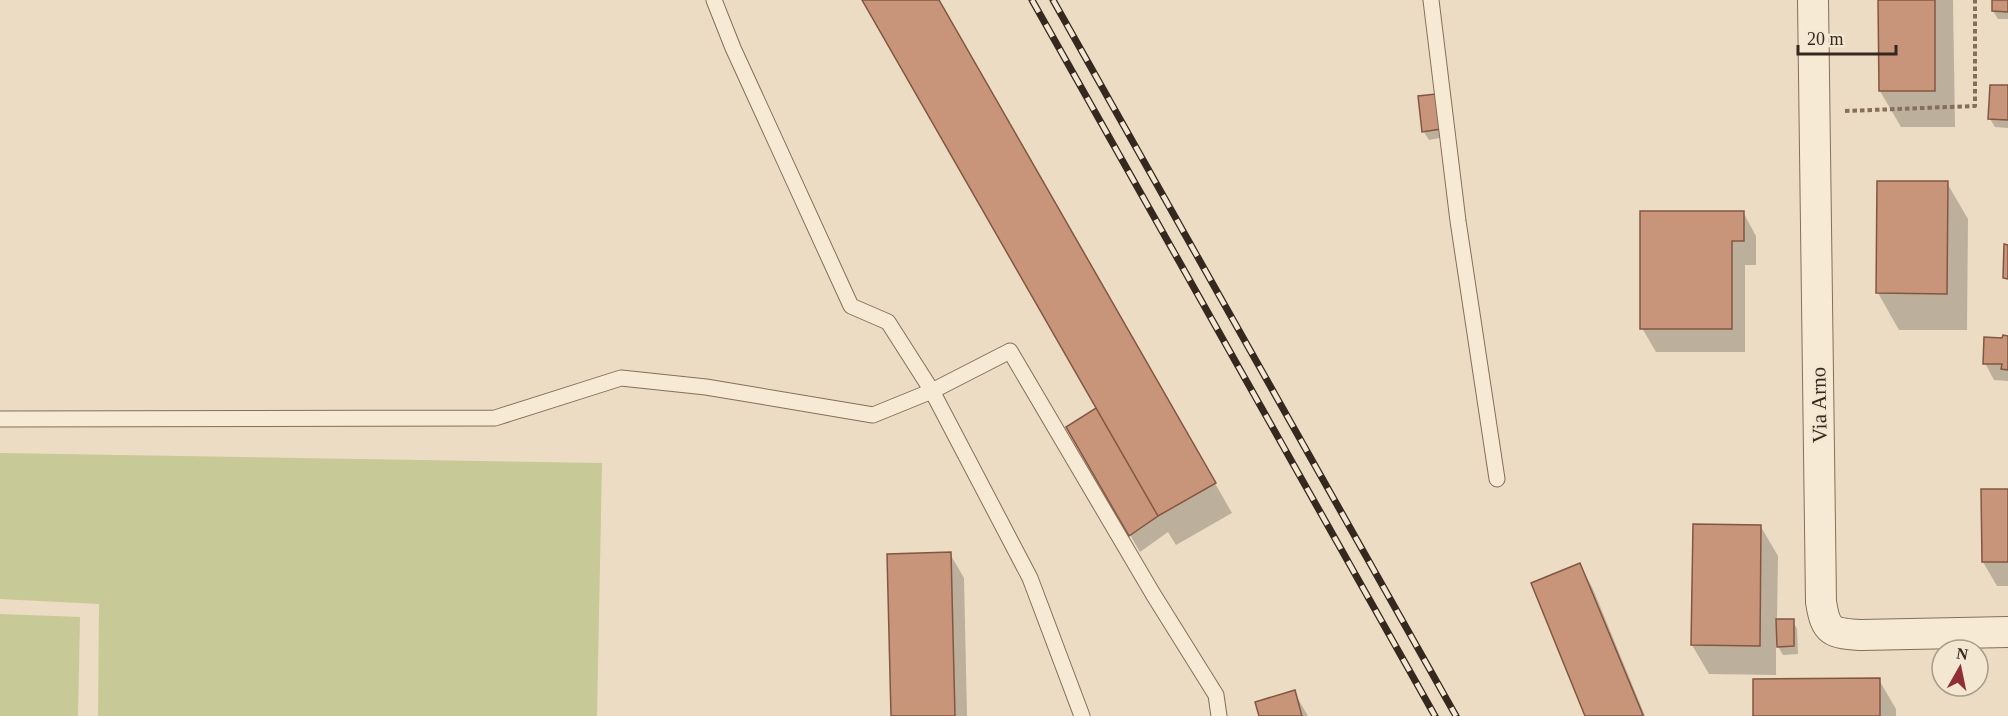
<svg xmlns="http://www.w3.org/2000/svg" width="2008" height="716" viewBox="0 0 2008 716" font-family="Georgia,serif">
  <style>
    .green { fill: #c7c997 }
    .shadow { fill: #0003 }
    .building { fill: #c8957a; stroke: #825742; stroke-width: 1.5 }
    .lines { fill: none; stroke-linecap: round; stroke-linejoin: round }
    .service-casing { stroke: #856e5b; stroke-width: 17 }
    .minor-casing { stroke: #856e5b; stroke-width: 32 }
    .path { stroke: #856e5b; stroke-width: 4; stroke-dasharray: 4.5 3; stroke-linecap: butt }
    .service { stroke: #f7ead5; stroke-width: 15 }
    .minor { stroke: #f7ead5; stroke-width: 30 }
    .rail-casing { stroke: #35281e; stroke-width: 7 }
    .rail { stroke: #f3e7d2; stroke-width: 4.5; stroke-dasharray: 14; stroke-linecap: butt }
    .labels { text-anchor: middle; stroke-width: 5; stroke-linejoin: round; paint-order: stroke }
    .street-label { font-size: 21px; fill: #35281e; stroke: #f3e7d2 }
  </style>
  <rect width="100%" height="100%" fill="#ebdcc3"/>
  <path class="green" d="M0,453L602,463L597,716H98L99,604L0,599Z
    M0,614L80,617L78,716H0Z"/>
  <path class="shadow" d="M864,0H938L1232,513L1176,545L1168,532L1140,552L1068,428L1098,409Z
    M1880,0H1953L1955,127H1901L1880,91Z
    M1993,0H2008V19H1998L1993,11Z
    M2008,87V128L1995,127L1990,119Z
    M1419,97L1445,137L1429,140L1424,132Z
    M1878,182L1947,183L1968,219L1967,330H1899L1878,293Z
    M1743,212L1756,236V265H1745V352H1656L1642,328Z
    M1986,338H2008V381L1994,380L1985,363Z
    M2008,490V586H1997L1983,562L1982,491Z
    M1761,527L1778,556L1777,621H1793L1797,629L1798,654L1783,655L1776,643V675L1709,674L1692,645Z
    M950,554L964,578L967,716H893Z
    M1580,565L1593,589L1645,716H1587Z
    M1879,680L1896,709V716H1755Z
    M1294,692L1308,716H1260Z"/>
  <path class="building" d="M862,0H939L1216,483L1158,516Z
    M1878,0H1935V91H1879Z
    M1992,0H2008V12L1992,11Z
    M1990,85H2008V120L1988,119Z
    M1436,94L1441,129L1422,132L1418,96Z
    M1877,181H1948L1947,294L1876,293Z
    M1640,211H1744V241H1732V329H1640Z
    M2004,244L2008,245V279L2003,278Z
    M2003,335L2008,336V370L2001,369L2002,364H1983L1984,337L2002,338Z
    M1096,408L1158,516L1129,536L1066,427Z
    M1981,489H2008V562H1982Z
    M1693,524L1761,525L1760,646L1691,645Z
    M951,552L955,716H891L887,554Z
    M1580,563L1643,715L1641,716H1585L1531,583Z
    M1776,619H1794V646L1777,647Z
    M1880,678V716H1753V679Z
    M1295,690L1302,716H1259L1255,702Z"/>
  <g class="lines">
    <g class="service-casing">
      <path id="service" d="M714,0L733,48L851,306L888,322L932,391L1010,351L1153,594L1216,695L1219,716
        M1431,0L1458,221L1497,479
        M0,419L495,418L621,378L706,387L873,415L932,391L1030,578L1082,716"/>
    </g>
    <g class="minor-casing">
      <path id="minor" d="M1813,0L1821,602C1826,633 1832,633 1861,635L2008,632"/>
    </g>
    <path class="path" d="M1845,111L1975,106V0"/>
    <use href="#service" class="service"/>
    <use href="#minor" class="minor"/>
    <g class="rail-casing">
      <path id="rail" d="M1032,0L1435,716
        M1053,0L1456,716"/>
    </g>
    <use href="#rail" class="rail"/>
  </g>
  <g class="labels">
    <g class="street-label">
      <text transform="translate(1819 405) rotate(-91)" y="7">Via Arno</text>
    </g>
  </g>
  <g transform="translate(1960 668) rotate(9)"><circle r="28" fill="#f3e7d2" stroke="#a79b8a" stroke-width="1.5"/>
  <path d="M0-4.5L10 22L0 15L-10 22Z" fill="#902e36"/>
  <text y="-9" font-size="16" font-weight="bold" text-anchor="middle" fill="#35281e">N</text>
  </g>
  <path d="M1798 45v9h98v-9" fill="none" stroke="#35281e" stroke-width="3"/>
  <text x="1807" y="45" font-size="18" fill="#35281e" stroke="#f3e7d2" stroke-width="4.5" paint-order="stroke">20 m</text>
</svg>
